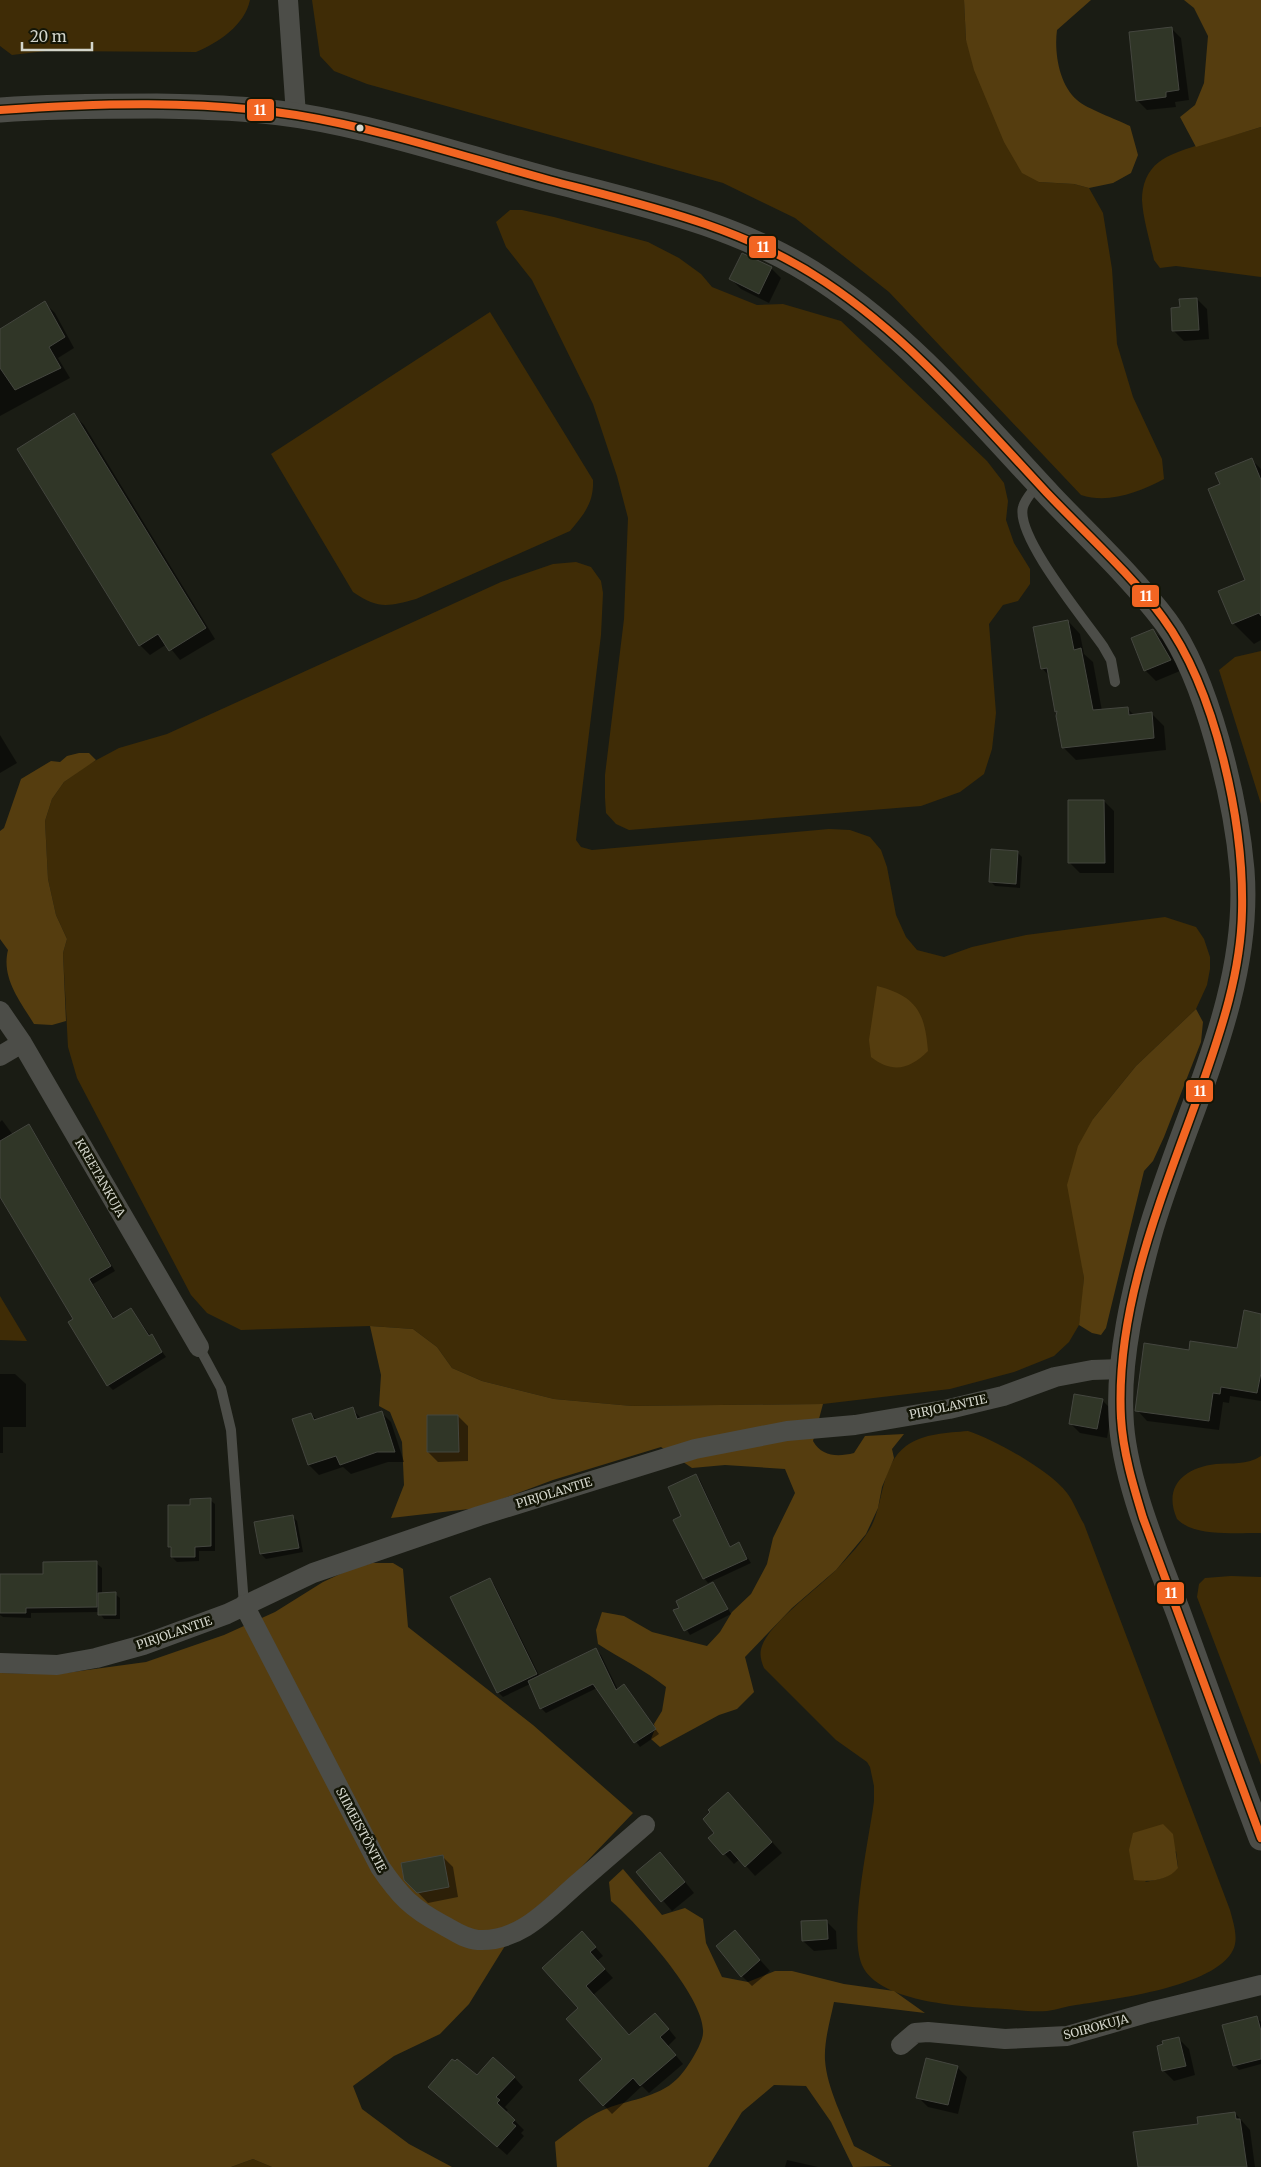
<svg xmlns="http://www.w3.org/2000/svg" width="1261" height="2167" viewBox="0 0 1261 2167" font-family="Merriweather,serif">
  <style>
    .green { fill: #3f2c06; fill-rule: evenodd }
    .forest { fill: #553d0f }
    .shadow { fill: #0007 }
    .building { fill: #303627; stroke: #44463f }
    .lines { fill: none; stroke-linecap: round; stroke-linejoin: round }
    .service { stroke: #4c4d48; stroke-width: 10 }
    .minor { stroke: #4c4d48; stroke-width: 20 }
    .tertiary { stroke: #4c4d48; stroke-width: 25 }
    .bus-1-casing { stroke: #141607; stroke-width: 11 }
    .bus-1 { stroke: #f26522; stroke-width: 8 }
    .bus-dot { fill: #d3d5cb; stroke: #141607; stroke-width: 2 }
    .labels { text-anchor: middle; stroke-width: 5; stroke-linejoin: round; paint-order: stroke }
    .street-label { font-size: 12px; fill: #d3d5cb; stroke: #141607 }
    .line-badge { stroke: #141607; stroke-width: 2 }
    .badge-label { font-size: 14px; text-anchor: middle; font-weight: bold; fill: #fff }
  </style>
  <rect width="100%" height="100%" fill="#1a1c14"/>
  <path class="green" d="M0,0H250C245,25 218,43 196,52L46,51L12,55L0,46Z
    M312,0H964L966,40L1039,182L1074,184L1089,188L1103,213L1112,269L1117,344L1133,397L1162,459L1164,479C1139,492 1109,504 1081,495L889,292L795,218L723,183L367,84L334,71L320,56Z
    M1261,127V277L1176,266L1160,268L1154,260C1150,241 1143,219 1142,200C1142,185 1147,171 1159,162C1176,148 1237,135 1261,127Z
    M510,210H522L554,217L648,242L679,258L701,274L712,287L757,305L783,304L841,321L987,461L1004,483L1008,501L1006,520L1014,543L1030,569V584L1018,601L1003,605L989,624L996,713L992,749L984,774L960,792L921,806L629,830L616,824L606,813L605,798V775L624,619L628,518L617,476L593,404L532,280L506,247L496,222Z
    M490,312L593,480C594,503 584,514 570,531L416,599C387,607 378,609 353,592L271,454Z
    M576,562L591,567L601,581L603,593L601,635L576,840L581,847L592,850L829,829L850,830L870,837L881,850L887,867L896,915L906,937L917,950L944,957L972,947L1026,935L1165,917L1196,927L1204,939L1210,957V969L1207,985L1196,1009L1136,1066L1093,1119L1080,1249L1084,1278L1082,1304L1079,1325L1069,1342L1054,1356L1014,1372L950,1389L823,1404L632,1406L554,1399L482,1381L452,1368L437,1347L413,1329L370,1326L241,1330L207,1313L191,1295L77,1078L68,1047L63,953L67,939L56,915L48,879L45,821L52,799L64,782L89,764L119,748L167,734L501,582L553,564Z
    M1261,651V804L1219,670L1235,657Z
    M0,1296L27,1341L0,1340Z
    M968,1431C995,1440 1051,1471 1067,1493C1074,1502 1078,1514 1084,1524L1230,1910C1233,1922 1239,1938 1233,1950C1215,1987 1114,1999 1076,2005C1066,2006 1057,2010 1047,2011C1033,2012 1018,2010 1005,2009C969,2007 879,2004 862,1965C848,1932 869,1840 874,1801V1786L870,1767L867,1762L836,1740L764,1668C761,1661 759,1654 762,1646C769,1624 818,1588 836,1570C848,1557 864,1541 872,1525C884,1500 881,1465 906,1446C924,1433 947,1433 968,1431ZM1176,1851L1178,1867C1170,1878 1156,1880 1145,1882Z
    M1261,1456V1533C1235,1532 1196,1538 1177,1519C1163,1487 1183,1468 1216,1464C1231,1463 1247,1465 1261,1456Z
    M1231,1576L1261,1577V1765L1197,1597L1199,1584L1205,1578Z
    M253,2159L272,2167H231Z"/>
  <path class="forest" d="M964,0H1091L1057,30C1054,52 1059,85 1077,100C1087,109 1116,119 1130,126L1138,155L1131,173L1113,183L1089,188L1074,184L1039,182L1022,173L1004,142L974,70L966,40Z
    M1184,0H1261V127L1196,147L1180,117L1195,105L1204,83L1208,36L1194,8Z
    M79,753H89L96,760L64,782L52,799L45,821L48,879L56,915L67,939L63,953L66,1021L52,1025L34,1024C20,1001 1,978 8,950L0,939V831L4,828L21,779L51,761L60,762L67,756Z
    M877,986C916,996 925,1012 928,1051C910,1069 893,1074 871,1057L869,1040Z
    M1196,1009L1203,1022L1201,1042L1164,1137L1153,1161L1144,1171L1106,1328L1101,1335L1092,1333L1079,1325L1084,1278L1067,1185L1078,1146L1093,1119L1136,1066Z
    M370,1326L413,1329L437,1347L452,1368L482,1381L554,1399L632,1406L823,1404L813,1441C822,1457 838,1457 854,1453L865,1436L904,1434L892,1449L894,1458L882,1487L878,1508L866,1534L836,1570L792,1608L745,1657L754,1692L737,1709L719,1715L660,1747L651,1739L655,1729L654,1724L662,1711L666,1687C645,1670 621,1659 598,1644L596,1630L602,1612L624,1616L652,1632L707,1646L720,1632L732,1612L751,1594L767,1564L773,1538L795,1493L785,1469L725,1465L692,1468L661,1447L553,1480L478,1508L391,1518L404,1485L402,1442L390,1412L379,1406L381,1375Z
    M372,1563H393L403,1569L408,1627L533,1725L633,1813L570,1879L521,1920L469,2004L440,2034L394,2056L353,2086L362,2109L409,2144L452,2167H272L253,2159L231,2167H0V1673L58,1674L146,1662L224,1635L275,1612L323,1582L353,1568Z
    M1163,1824L1173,1834L1178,1868C1168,1881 1149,1882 1134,1880L1129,1850L1133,1833Z
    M623,1869L662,1915L685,1908L703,1919L706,1943L722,1977L748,1982L775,1971H792L844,1984L894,1991L925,2013L834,2002C830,2021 824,2041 825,2060C827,2089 844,2120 854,2146L892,2166L853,2167L831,2122L806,2086L774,2085L742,2112L708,2167H557L555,2142C570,2131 586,2117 603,2110C626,2100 658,2098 677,2079C685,2072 703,2044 703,2033C706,1999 637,1923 611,1901L609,1882Z"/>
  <path class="shadow" d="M1171,28L1181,38L1189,100L1175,102L1176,107L1147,110L1137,100Z
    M742,255L771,268L781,278L769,303L741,289L731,279Z
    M1197,299L1207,309L1209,339L1184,341L1174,331Z
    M45,303L55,313L74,348L58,358L70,378L0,416V331Z
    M74,415L84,425L215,639L180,660L167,644L150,655L140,645Z
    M1251,459L1261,469V640L1254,644L1233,623L1247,581L1221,485Z
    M1068,621L1080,634L1084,654L1093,662L1102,711L1127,708L1134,715L1151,713L1164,726L1166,750L1076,760L1063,747L1049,676L1042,668Z
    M1153,630L1163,640L1180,671L1156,681L1146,671L1132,639Z
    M0,735L17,763L0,773Z
    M1104,801L1114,811V873H1080L1070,863Z
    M1017,852L1022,857L1020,888L995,886L991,882Z
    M2,1120L13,1135L29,1125L33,1130L115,1271L93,1284L114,1319L131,1309L166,1357L113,1390L108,1385L75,1319L0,1197V1122Z
    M1261,1315V1401L1230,1396L1229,1403L1223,1402L1219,1430L1147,1421L1137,1410L1190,1351L1238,1349Z
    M0,1374H15L26,1384V1427H3V1453H0Z
    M1102,1400L1112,1410L1107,1438L1080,1433L1070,1423Z
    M352,1409L362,1419L381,1412L391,1422L404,1462H388L351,1474L343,1467L319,1475L309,1465L311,1414L317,1420Z
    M458,1416L468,1426V1461L438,1462L428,1452Z
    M696,1476L700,1480L731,1548L739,1544L751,1563L708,1583L704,1578L683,1516Z
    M210,1500L215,1504V1551H199V1561L177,1562L172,1557V1550L169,1547L191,1506Z
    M292,1516L297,1521L303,1552L266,1559L261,1554L256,1523Z
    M96,1563L102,1568V1594H115L120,1598V1619H104L99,1612L31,1613V1618L3,1617L0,1615V1574L44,1575Z
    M489,1580L494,1584L540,1677L596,1650L601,1655L618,1690H628L659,1734L640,1747L597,1688L546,1713L541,1708L530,1684L503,1697L498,1692Z
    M713,1583L731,1614L690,1635L675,1611Z
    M728,1793L782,1853L755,1876L740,1859L734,1864L710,1838L716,1833Z
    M443,1857L453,1867L458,1897L428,1903L406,1880Z
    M670,1863L694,1893L672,1911L638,1872Z
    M826,1921L836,1931L837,1949L814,1951L803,1941Z
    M735,1932L770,1971L752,1986L742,1976Z
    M590,1941L603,1956L597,1961L613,1978L593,1995L629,2036L663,2022L676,2038L668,2046L683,2064L649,2093L642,2086L612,2114L580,2080L604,2059L580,2008Z
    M1257,2018L1261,2022V2064L1239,2070L1234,2065Z
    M1179,2039L1189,2049L1195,2075L1174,2081L1164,2071Z
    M957,2067L967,2077L958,2114L928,2107L918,2097Z
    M477,2077H514L523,2087L505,2107L508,2110L506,2112L524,2130L521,2133L524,2136L507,2155L439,2096Z
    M1235,2113L1250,2130L1255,2167H1139L1199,2125Z
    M787,2160L818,2167H785Z"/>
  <path class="building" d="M1172,27L1179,90L1166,92V97L1136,101L1129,32Z
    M742,253L772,267L759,294L729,279Z
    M1197,298L1199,330L1172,331L1171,308L1180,307L1179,299Z
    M45,301L65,337L49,347L61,368L15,390L0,368V329Z
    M74,413L206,628L169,651L158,634L139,646L17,449Z
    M1252,458L1261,480V616L1259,613L1232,624L1218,591L1245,580L1208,489L1220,484L1215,473Z
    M1068,620L1074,650L1081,648L1093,710L1128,707L1129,715L1152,712L1154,738L1062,748L1056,716L1057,711L1055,712L1047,668L1041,669L1033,627Z
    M1153,629L1171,660L1144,671L1131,638Z
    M1068,800H1104L1105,863H1068Z
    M991,849L1018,851L1016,884L989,882Z
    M29,1124L111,1266L89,1279L113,1319L131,1308L149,1336L152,1334L162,1352L107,1386L68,1322L73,1319L0,1197V1141Z
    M1244,1310L1261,1314V1373L1257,1393L1221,1387L1220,1394L1213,1393L1209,1421L1135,1411L1144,1343L1189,1350L1190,1341L1237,1348Z
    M1074,1394L1103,1399L1097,1429L1069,1424Z
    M353,1407L357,1419L382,1411L395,1452H377L340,1465L336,1456L308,1465L292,1419L311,1413L314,1420Z
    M427,1415H458L459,1452H427Z
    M696,1474L730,1547L739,1542L747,1559L703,1579L673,1520L681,1516L668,1487Z
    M211,1498V1546L195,1547V1557H171V1547H168V1505H190V1499Z
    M293,1515L299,1548L260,1554L254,1522Z
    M97,1561V1607L26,1608V1613H0V1574H43V1562Z
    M490,1578L537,1674L497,1693L450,1597Z
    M713,1582L728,1609L684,1631L673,1610L679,1608L676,1601Z
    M116,1592V1615H98V1593Z
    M596,1648L616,1690L624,1684L656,1729L634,1743L593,1684L540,1709L528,1681Z
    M728,1792L772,1842L745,1867L730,1850L723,1855L708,1838L714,1833L703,1819L710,1812L708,1810Z
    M660,1852L685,1882L661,1902L636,1872Z
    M443,1855L449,1887L417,1893L404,1880L401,1863Z
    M827,1920L828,1939L802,1941L801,1921Z
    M735,1930L760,1960L741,1977L716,1946Z
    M582,1931L596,1947L590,1952L605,1969L586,1986L629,2035L655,2013L669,2029L660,2037L676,2055L640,2086L633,2078L603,2106L579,2080L602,2059L566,2019L578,2008L542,1968Z
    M1257,2016L1261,2031V2059L1233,2066L1222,2025Z
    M1179,2037L1186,2066L1162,2071L1157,2046L1163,2044L1162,2041Z
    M493,2057L515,2077L496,2097L500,2100L497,2103L515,2120L512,2123L516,2126L497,2147L428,2087L452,2059L455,2061L457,2059L477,2075Z
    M926,2058L958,2066L948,2105L916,2098Z
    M1235,2112L1236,2119H1240L1247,2167H1138L1133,2132L1198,2124L1197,2117Z"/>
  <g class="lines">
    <path class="service" d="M1038,484C1033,491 1025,499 1023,507C1015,536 1085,620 1103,646L1111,660L1115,682
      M199,1347L221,1388L231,1430L244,1605"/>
    <path class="minor" d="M288,0L296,115
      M0,1011L22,1043L199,1347
      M0,1056L22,1043
      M244,1605L380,1867C400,1896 411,1908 443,1925C454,1931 465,1939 478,1940C521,1942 549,1908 578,1883C600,1864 622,1845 645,1825
      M0,1663L57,1665L96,1658L143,1645L227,1614L313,1573L479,1516L695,1449L787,1431L855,1425L949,1409L1003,1396L1055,1377L1092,1370L1122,1369
      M901,2045L915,2033L928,2032L1005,2039L1067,2036L1150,2012L1261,1985"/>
    <path class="tertiary" d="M0,110C52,106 105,106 157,106C205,107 253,108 301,116C387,130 470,159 554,181C647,205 743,226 823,280C911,338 979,420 1050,496C1089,537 1132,577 1166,622C1207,678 1236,800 1242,870C1252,997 1183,1117 1149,1236C1134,1291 1118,1358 1121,1416C1123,1478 1158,1558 1180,1617C1207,1691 1233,1765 1261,1838"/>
    <g class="bus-1-casing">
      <path id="bus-1" d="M0,110C97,103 199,100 296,115C382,129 465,157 549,180C644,205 742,226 825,282C911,339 977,418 1047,493C1086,534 1130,573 1163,618C1216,690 1244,823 1242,911C1241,972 1221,1031 1201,1088C1164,1193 1115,1304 1121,1418C1123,1452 1133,1485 1143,1518L1261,1838"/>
    </g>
    <use href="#bus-1" class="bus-1"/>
  </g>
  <circle class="bus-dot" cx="360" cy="128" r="4.5"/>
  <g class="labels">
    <g class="street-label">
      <text transform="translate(100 1178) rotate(60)" y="4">KREETANKUJA</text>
      <text transform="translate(948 1407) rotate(-12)" y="4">PIRJOLANTIE</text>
      <text transform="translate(554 1493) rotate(-17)" y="4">PIRJOLANTIE</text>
      <text transform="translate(174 1633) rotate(-19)" y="4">PIRJOLANTIE</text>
      <text transform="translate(361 1830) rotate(62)" y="4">SIIMEISTÖNTIE</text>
      <text transform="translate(1096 2027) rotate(-15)" y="4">SOIROKUJA</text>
    </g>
  </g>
  <g class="line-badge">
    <rect x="246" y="98" width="29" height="24" rx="5" fill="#f26522"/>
    <rect x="748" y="235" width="29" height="24" rx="5" fill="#f26522"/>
    <rect x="1131" y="584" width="29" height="24" rx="5" fill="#f26522"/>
    <rect x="1185" y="1079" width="29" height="24" rx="5" fill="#f26522"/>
    <rect x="1156" y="1581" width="29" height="24" rx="5" fill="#f26522"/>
  </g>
  <g class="badge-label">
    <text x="260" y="115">11</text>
    <text x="763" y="252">11</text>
    <text x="1146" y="601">11</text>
    <text x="1200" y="1096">11</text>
    <text x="1171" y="1598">11</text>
  </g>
  <path d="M22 42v8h70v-8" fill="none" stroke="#d3d5cb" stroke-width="2.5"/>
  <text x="30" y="42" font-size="15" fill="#d3d5cb" stroke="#141607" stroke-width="4" paint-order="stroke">20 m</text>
</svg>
